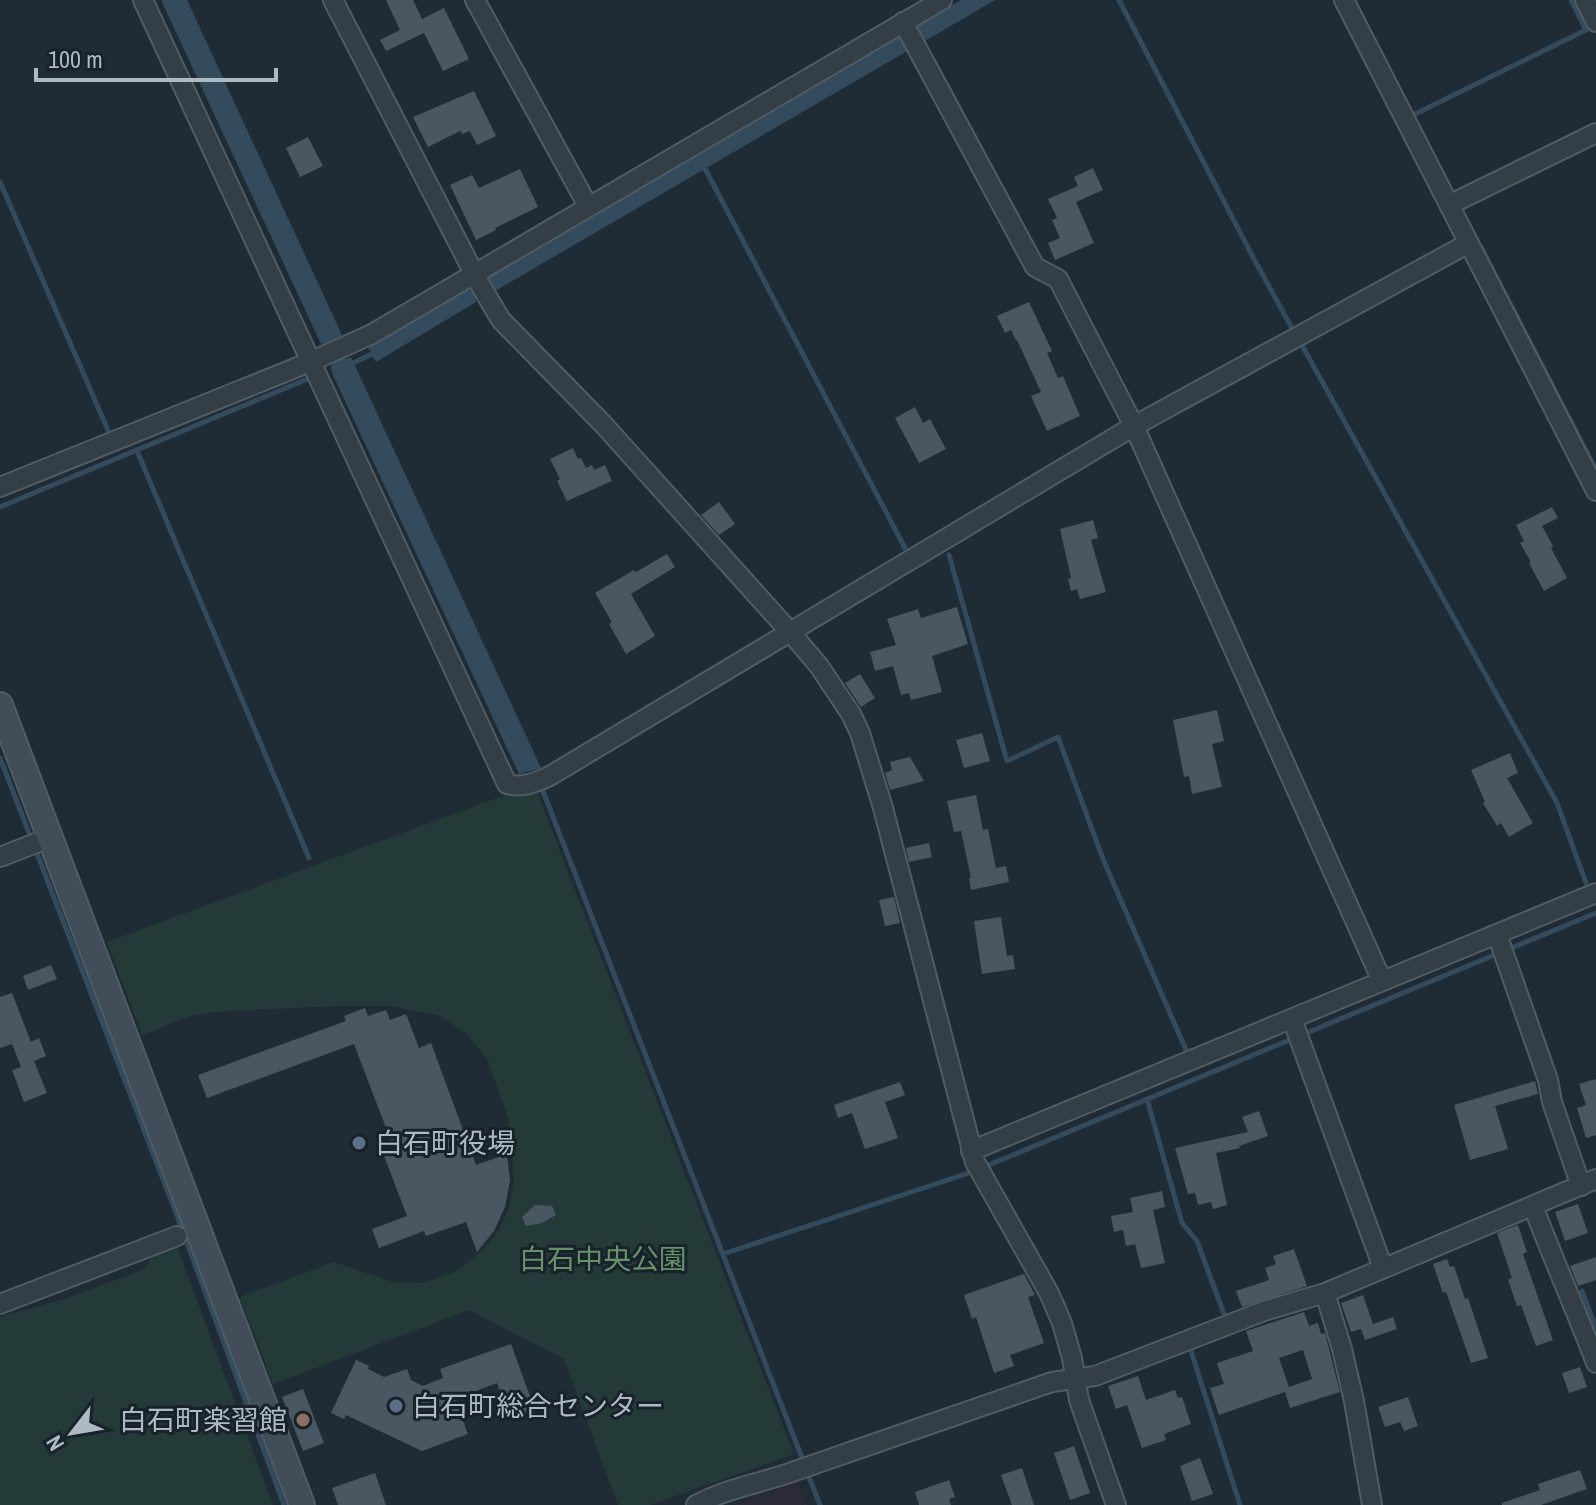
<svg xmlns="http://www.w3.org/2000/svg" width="1596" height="1505" viewBox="0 0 1596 1505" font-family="'Archivo Narrow','Noto Sans JP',sans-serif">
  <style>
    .medical { fill: #2b2b37 }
    .green { fill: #243a38 }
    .water { fill: #334b5d }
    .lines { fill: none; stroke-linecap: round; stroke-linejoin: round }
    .stream { stroke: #334b5d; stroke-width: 5 }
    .building { fill: #485761; fill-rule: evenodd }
    .street-casing { stroke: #505c64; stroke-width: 22 }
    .secondary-casing { stroke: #505c64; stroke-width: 28 }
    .street { stroke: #333e46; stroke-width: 18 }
    .secondary { stroke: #414d59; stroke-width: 24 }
    .service-dot { fill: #5c6f8a; stroke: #19222a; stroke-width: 3 }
    .education-dot { fill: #8d6e63; stroke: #19222a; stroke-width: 3 }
    .labels { text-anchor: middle; stroke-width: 6; stroke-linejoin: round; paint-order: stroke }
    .poi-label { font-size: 28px; fill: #adb9c3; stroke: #19222a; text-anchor: start }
    .park-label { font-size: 28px; fill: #659269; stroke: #19222a }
  </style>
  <rect width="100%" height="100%" fill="#202c35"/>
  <path class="medical" d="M798,1481L807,1505H733Z"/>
  <path class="green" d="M537,792L794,1454L650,1505H618L564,1359L469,1310L273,1384L240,1297L334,1262L393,1282L424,1283L456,1271L478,1254L498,1232L509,1208L514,1183L509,1121L487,1058L466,1033L438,1015L391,1006H338L215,1012L194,1015L142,1035L107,942L505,795Z
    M177,1247L273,1505H0V1317L71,1297L145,1269L151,1257Z"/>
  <path class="water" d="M161,0H187L342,335L336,339L345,359L351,357L541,768L519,774L332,373L331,366L336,361L327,343L321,344Z
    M961,0H995L925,41L922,38L907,47L909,50L495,291L493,288L475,298L476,302L376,362L368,348L468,287L470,292L489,281L487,276L900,36L903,40L918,31L916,26Z"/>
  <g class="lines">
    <path class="stream" d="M1119,0L1254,259L1294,332
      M1415,121L1413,115L1586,30L1571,0
      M702,163L905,548
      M0,182L108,430
      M1481,247L1596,470
      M1299,340L1557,803L1586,883
      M349,365L376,352
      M137,451L309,858
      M0,507L310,378
      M949,555L1007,761L1058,737L1103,859L1189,1057
      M0,758L173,1205L284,1505
      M541,786L804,1463
      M1509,949L1596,913
      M1147,1099L1182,1223L1197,1241L1224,1314
      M984,1167L1499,953
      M723,1254L975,1171
      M1582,1291L1596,1328
      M1191,1351L1240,1505
      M807,1472L820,1505"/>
  </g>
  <path class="building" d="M386,0H413L422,19L444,8L469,59L443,71L424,33L386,51L380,40L400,30Z
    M474,91L496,136L477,145L470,131L462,134L460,131L428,147L413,117Z
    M308,137L323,166L300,177L286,148Z
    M1093,168L1103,190L1076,202L1094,243L1055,260L1048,243L1060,238L1052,220L1057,218L1048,199L1078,186L1074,177Z
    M520,169L538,207L495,228L496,230L476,240L450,185L472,175L479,188Z
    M1029,302L1052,351L1047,353L1058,378L1063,376L1080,416L1047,431L1031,396L1041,392L1017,340H1016L1011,330L1005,333L997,316Z
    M915,407L923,423L930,419L946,449L919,463L895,418Z
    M573,448L578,459L581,458L586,468L592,465L594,470L605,465L612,481L567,501L557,481L560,479L550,459Z
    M719,502L735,524L719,535L701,515Z
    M1552,507L1558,518L1542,526L1553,546L1551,548L1567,578L1544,591L1529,563L1531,562L1520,543L1524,541L1516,525Z
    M1093,520L1098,538L1091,540L1106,592L1080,599L1077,589L1071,591L1068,579L1071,578L1060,529Z
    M667,554L675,567L631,594L655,636L626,654L609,624L612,622L595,593L634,570L636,572Z
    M957,607L968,644L932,656L942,692L911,700L909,693L901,695L893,666L875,671L870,652L896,645L887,619L918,609L921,618Z
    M860,674L875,698L861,707L845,683Z
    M1217,710L1224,741L1212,744L1222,787L1192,794L1189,776L1184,777L1173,720Z
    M982,733L990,761L964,768L956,740Z
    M1510,753L1518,773L1507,778L1533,823L1509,837L1501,823L1497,826L1483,803L1485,802L1471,770Z
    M910,757L924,781L890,790L885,773L892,770L890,762Z
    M976,795L983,830L988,829L996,868L1006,866L1009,882L971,890L969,878H971L961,831L954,832L947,801Z
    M929,843L932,857L909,862L906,848Z
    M894,897L900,923L885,926L879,900Z
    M1001,917L1007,956L1013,955L1015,969L982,974L974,921Z
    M51,965L57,979L28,990L23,976Z
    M12,993L31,1042L39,1038L46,1056L34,1061L47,1093L24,1102L12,1070L21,1067L12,1044L0,1048V997Z
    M365,1008L368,1016L386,1010L390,1020L406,1014L419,1048L431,1043L476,1165L507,1154L510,1180L505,1207L494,1231L477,1252L466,1222L426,1236L424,1231L379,1248L372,1229L407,1216L383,1153L394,1149L354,1044L207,1098L198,1075L346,1021L344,1016Z
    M1596,1079V1135L1586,1138L1577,1108L1586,1105L1579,1084Z
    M1535,1081L1538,1094L1495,1106L1508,1149L1470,1160L1454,1105Z
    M900,1082L905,1095L885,1102L898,1138L865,1149L852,1113L838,1118L834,1105Z
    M1259,1111L1268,1136L1239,1146L1240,1148L1216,1153L1227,1205L1213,1209L1211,1202L1198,1205L1195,1193L1188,1194L1175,1148L1248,1132L1242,1117Z
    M1162,1191L1165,1207L1153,1210L1165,1263L1141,1268L1135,1244L1126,1246L1123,1230L1114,1232L1111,1216L1133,1212L1130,1198Z
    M1578,1204L1588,1233L1565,1241L1555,1212Z
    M535,1205L552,1206L556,1215L542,1223L526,1226L522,1217Z
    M1518,1225L1527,1252L1523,1254L1553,1340L1536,1346L1521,1305L1517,1306L1508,1280L1512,1278L1497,1233Z
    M1294,1249L1307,1286L1242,1307L1236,1291L1269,1280L1265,1268L1276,1264L1273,1256Z
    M1596,1257V1280L1578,1286L1570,1266Z
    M1447,1259L1450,1267L1454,1266L1465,1299L1468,1298L1488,1358L1471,1363L1446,1292L1443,1293L1433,1264Z
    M1024,1274L1035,1295L1028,1297L1044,1343L1010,1355L1014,1366L994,1373L976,1317L972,1319L964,1295Z
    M1363,1295L1373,1324L1393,1317L1397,1329L1365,1340L1361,1329L1351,1332L1341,1303Z
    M1304,1312L1309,1326L1318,1323L1321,1334L1325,1333L1340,1392L1290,1408L1285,1392L1219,1415L1210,1388L1224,1384L1217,1363L1253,1351L1246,1331ZM1303,1350L1312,1379L1289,1387L1279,1358Z
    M511,1344L535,1410L510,1419L497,1383L455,1399L468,1434L422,1451L346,1415L344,1419L331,1413L356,1360L369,1366L368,1369L384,1377L407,1369L411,1380L423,1386L443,1378L440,1369Z
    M1580,1367L1587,1387L1569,1393L1562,1373Z
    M1138,1376L1146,1400L1175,1390L1178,1398L1182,1397L1191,1424L1164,1434L1166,1440L1142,1448L1127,1405L1116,1409L1108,1386Z
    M303,1389L324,1443L303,1451L282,1397Z
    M1408,1397L1418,1426L1404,1431L1400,1422L1385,1427L1378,1407Z
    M1074,1446L1090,1493L1070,1500L1054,1453Z
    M1200,1458L1213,1494L1192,1501L1180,1466Z
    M1022,1468L1034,1505H1012L1001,1475Z
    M1580,1470L1587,1489L1541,1505H1502V1503L1540,1490L1538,1484Z
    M375,1473L386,1505H338L332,1488Z
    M949,1480L955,1497L949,1499L951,1505H919L915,1492Z"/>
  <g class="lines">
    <g class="street-casing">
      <path id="street" d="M143,0L507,784C523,788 533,783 548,777L1134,426L1469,243
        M333,0L479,283L501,320L603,424L791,633L819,666L851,714L860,733L883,808L975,1162L1049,1293L1062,1323L1072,1358L1079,1400L1116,1505
        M475,0L588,206
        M1344,0L1596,491
        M1585,0L1596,22
        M903,22L1035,267L1058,279L1134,426L1382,981
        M1449,205L1596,133
        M0,487L310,362L372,334L942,0
        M0,857L49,838
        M1497,934L1548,1080L1552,1102L1581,1186
        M1292,1019L1383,1268
        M971,1151L1596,893
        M1533,1206C1553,1259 1576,1310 1596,1363
        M1325,1293L1342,1349L1354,1401L1372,1505
        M0,1304L177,1236
        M696,1505C727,1488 762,1483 795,1471C881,1442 966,1411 1052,1382L1095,1376L1264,1311L1325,1293L1596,1179"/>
    </g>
    <g class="secondary-casing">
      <path id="secondary" d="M0,705L302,1505"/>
    </g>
    <use href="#street" class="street"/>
    <use href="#secondary" class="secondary"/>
  </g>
  <g class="service-dot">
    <circle cx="359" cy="1143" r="8"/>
    <circle cx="396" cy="1406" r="8"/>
  </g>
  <circle class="education-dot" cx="303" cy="1420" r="8"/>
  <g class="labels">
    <g class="poi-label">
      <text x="375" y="1153">白石町役場</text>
      <text x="412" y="1416">白石町総合センター</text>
      <text x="287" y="1430" text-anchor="end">白石町楽習館</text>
    </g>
    <g class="park-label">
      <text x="603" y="1269">白石中央公園</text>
    </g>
  </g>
  <g transform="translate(72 1433) rotate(239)" stroke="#19222a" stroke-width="6" paint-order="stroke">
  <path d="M0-6L14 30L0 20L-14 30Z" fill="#adb9c3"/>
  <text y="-12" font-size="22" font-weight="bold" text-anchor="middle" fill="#adb9c3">N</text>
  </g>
  <path d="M36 68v12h240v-12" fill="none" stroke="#adb9c3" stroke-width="4"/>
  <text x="48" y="68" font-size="24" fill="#adb9c3" stroke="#19222a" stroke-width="6" paint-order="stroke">100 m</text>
</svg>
